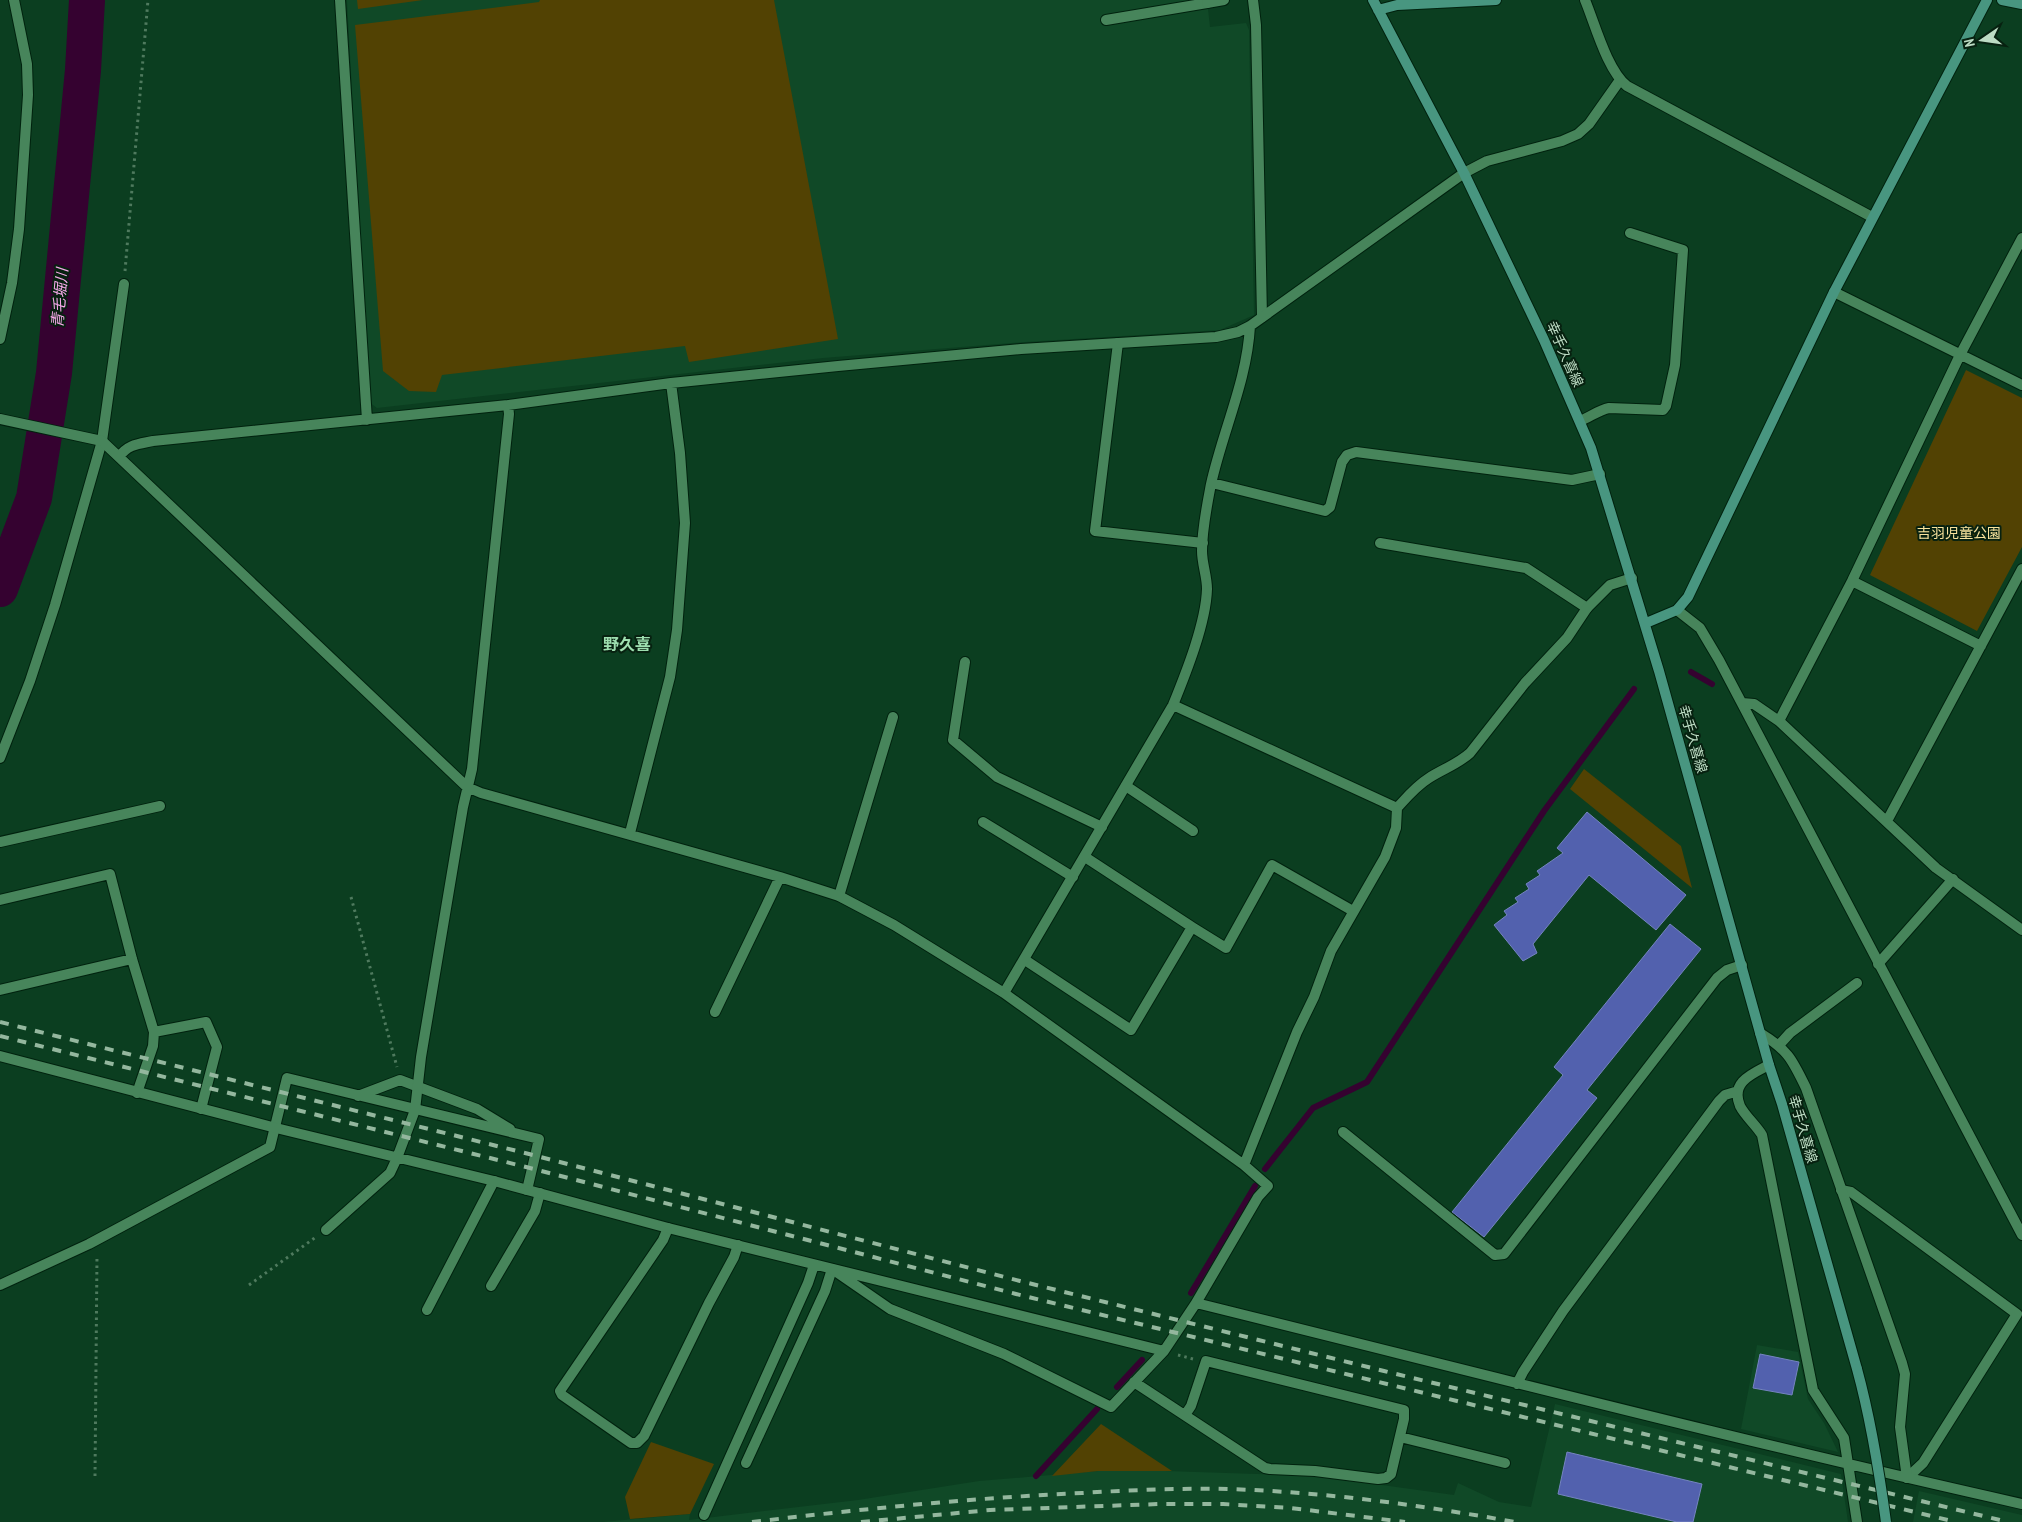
<svg xmlns="http://www.w3.org/2000/svg" width="2022" height="1522" viewBox="0 0 2022 1522" font-family="'PT Sans Narrow','Noto Sans JP',sans-serif">
  <style>
    .built { fill: #104927 }
    .green { fill: #524203 }
    .lines { fill: none; stroke-linecap: round; stroke-linejoin: round }
    .stream { stroke: #350230; stroke-width: 6 }
    .river { stroke: #350230; stroke-width: 36 }
    .building { fill: #5261ae; stroke: #7584c0 }
    .lane-casing { stroke: #01220e; stroke-width: 12 }
    .street-casing { stroke: #01220e; stroke-width: 12 }
    .secondary-casing { stroke: #01220e; stroke-width: 12 }
    .path { stroke: #4f7a5e; stroke-width: 3; stroke-dasharray: 2.5 4; stroke-linecap: butt }
    .lane { stroke: #47855b; stroke-width: 10 }
    .street { stroke: #47855b; stroke-width: 10 }
    .secondary { stroke: #489680; stroke-width: 10 }
    .rail { stroke: #94b79e; stroke-width: 4; stroke-dasharray: 9 9; stroke-linecap: butt }
    .secondary-bridge-casing { stroke: #01220e; stroke-width: 12; stroke-linecap: butt }
    .secondary-bridge { stroke: #489680; stroke-width: 10 }
    .labels { text-anchor: middle; stroke-width: 4; stroke-linejoin: round; paint-order: stroke }
    .street-label { font-size: 14px; fill: #bddcc4; stroke: #072110 }
    .park-label { font-size: 14px; fill: #f9e39d; stroke: #072110 }
    .water-label { font-size: 15px; font-style: italic; fill: #f8aaeb; stroke: #072110 }
    .quarter-label { font-size: 16px; font-weight: bold; fill: #9edfb0; stroke: #072110 }
  </style>
  <rect width="100%" height="100%" fill="#0b3e20"/>
  <path class="built" d="M347,0H1207L1210,27L1246,23L1249,30L1254,315L1220,330L1025,342L823,358L377,408L369,402Z
    M1757,1345L1798,1352L1808,1399L1824,1423L1838,1452L1741,1429Z
    M1555,1404L1841,1474L1848,1522H602L690,1514L689,1520L858,1500L979,1481L1098,1471L1136,1470L1317,1476L1454,1495L1458,1483L1499,1502L1531,1507Z
    M1919,1491L2022,1515V1522H1913Z"/>
  <path class="green" d="M357,0H423L358,9Z
    M540,0H774L838,339L689,362L685,346L442,375L436,392L409,391L383,371L355,25L539,2Z
    M1966,370L2022,398V547L1977,631L1870,575Z
    M1584,769L1681,846L1692,888L1570,789Z
    M1101,1424L1172,1471H1098L1052,1476Z
    M651,1442L714,1464L690,1514L630,1519L625,1497Z"/>
  <g class="lines">
    <path class="stream" d="M1691,672L1712,684
      M1265,1169L1313,1108L1367,1082L1544,811L1634,689
      M1191,1293L1255,1186
      M1117,1387L1142,1360
      M1036,1476L1097,1409"/>
    <path class="river" d="M0,589L34,498L54,373L83,70L87,0"/>
  </g>
  <path class="building" d="M1587,812L1686,895L1656,930L1589,875L1533,944L1537,953L1523,961L1494,925L1507,915L1504,911L1518,902L1515,898L1529,889L1526,884L1540,875L1537,871L1563,853L1557,848Z
    M1670,924L1701,949L1587,1090L1597,1098L1484,1237L1452,1212L1563,1075L1554,1067Z
    M1760,1354L1799,1362L1792,1395L1753,1388Z
    M1567,1452L1702,1484L1693,1522H1677L1558,1494Z"/>
  <g class="lines">
    <g class="lane-casing">
      <path id="lane" d="M1253,0L1256,25L1262,317
        M1106,20L1207,3
        M1464,173L1487,161L1562,141L1578,134L1589,124L1620,80
        M1118,343L1095,531L1203,543
        M1580,421C1590,417 1599,410 1609,408L1663,410L1666,406L1675,365L1683,250L1630,233
        M1380,543L1526,568L1587,608
        M965,662L953,740L997,777L1102,827
        M0,758L30,681L55,605L102,441L124,284
        M1126,786L1193,831
        M983,822L1073,877
        M0,842L160,806
        M839,896L893,717
        M0,900L110,874L132,959L154,1032L153,1046L137,1093
        M1192,927L1226,948L1272,865L1353,911
        M1025,960L1131,1030L1192,927L1085,857
        M1878,964L1953,879
        M0,990L132,959
        M154,1032L206,1022L217,1047L201,1109
        M1779,1045L1790,1033L1857,983
        M358,1096L400,1080L477,1109L510,1129
        M1343,1132L1495,1255L1504,1254L1717,978L1727,970L1742,965
        M1841,1190L1851,1192L2017,1314L1923,1463L1907,1478
        M668,1228L663,1240L560,1391L562,1395L631,1443H637L644,1436L709,1303L734,1257L738,1245
        M0,1285L89,1244L270,1147L287,1078L539,1139L527,1190
        M491,1286L535,1211L540,1193
        M427,1310L494,1181
        M746,1463L825,1291L832,1269"/>
    </g>
    <g class="street-casing">
      <path id="street" d="M340,0L367,420
        M1585,0C1595,24 1607,70 1627,86L1872,217
        M1207,3L1224,0
        M1834,292L2022,385
        M0,339L12,283L19,229L28,95L27,64L14,0
        M0,419L102,441L467,787L481,793L780,877L839,896L894,925L1004,993L1244,1165L1268,1186L1258,1197L1196,1303L1164,1351L1111,1407L1004,1354L890,1309L832,1269
        M119,457C128,444 139,444 153,441L508,405L671,383L838,366L1021,349L1216,337L1238,332L1250,326L1464,173
        M1212,483L1325,511L1330,507L1342,462L1347,455L1356,452L1572,480L1600,474
        M1852,581L1981,646
        M1677,610L1700,628L1719,660L2022,1235
        M1742,703L1754,704L1779,721L1936,868L2022,930
        M1173,705L1397,808L1396,828L1385,857L1331,951L1314,997L1297,1032L1244,1165
        M1779,721L1852,581L1960,355L2022,238
        M1397,808C1407,797 1416,786 1429,778C1443,769 1458,764 1470,753L1525,683L1567,638L1587,608L1610,585L1632,578
        M1887,821L2022,569
        M630,833L670,677L677,630L685,523L680,453L671,383
        M1004,993L1173,705C1186,673 1206,623 1207,589C1207,576 1202,564 1202,551C1202,529 1207,505 1211,484C1223,430 1247,381 1250,326
        M715,1012L780,877
        M1760,1033C1788,1050 1792,1059 1806,1088L1902,1363L1905,1374L1900,1427L1907,1478
        M0,1056L276,1128L494,1181L668,1228L1164,1351
        M1769,1065C1752,1074 1730,1082 1740,1106C1745,1116 1756,1125 1762,1135L1813,1390L1844,1438L1857,1522
        M326,1230L390,1173L397,1158L415,1110L421,1057L463,807L472,769L509,414L508,405
        M1196,1303C1471,1371 1745,1442 2022,1504
        M1134,1382L1265,1468L1270,1469L1315,1471L1378,1479L1386,1478L1391,1474L1404,1419V1410L1206,1361L1191,1406L1185,1415
        M1517,1384L1523,1372L1563,1311L1719,1101L1725,1095L1738,1091
        M1400,1437L1505,1463
        M704,1515L808,1283L814,1265"/>
    </g>
    <g class="secondary-casing">
      <path id="secondary" d="M1373,0L1464,173L1544,340L1591,448L1659,671L1769,1065L1782,1104L1857,1369
        M2002,0L2022,4
        M1378,10L1397,5L1496,0
        M1646,623L1677,610L1688,597L1834,292L1987,0"/>
    </g>
    <path class="path" d="M125,271L148,0
      M351,897L397,1067
      M249,1285L316,1237
      M1178,1355L1193,1359
      M95,1476L97,1255"/>
    <use href="#lane" class="lane"/>
    <use href="#street" class="street"/>
    <use href="#secondary" class="secondary"/>
    <path class="rail" d="M0,1022L529,1154L1020,1281L1384,1371L2008,1522
      M0,1036L526,1167L1016,1294L1956,1522
      M752,1522C862,1509 972,1498 1082,1493C1131,1490 1180,1488 1228,1489C1325,1492 1420,1505 1515,1522
      M861,1522L990,1510L1159,1504H1223L1291,1508L1405,1522"/>
    <g class="secondary-bridge-casing">
      <path id="secondary-bridge" d="M1857,1369C1871,1420 1879,1470 1886,1522"/>
    </g>
    <use href="#secondary-bridge" class="secondary-bridge"/>
  </g>
  <g class="labels">
    <g class="street-label">
      <text transform="translate(1565 354) rotate(66)" y="5">幸手久喜線</text>
      <text transform="translate(1693 739) rotate(74)" y="5">幸手久喜線</text>
      <text transform="translate(1803 1129) rotate(74)" y="5">幸手久喜線</text>
    </g>
    <g class="park-label">
      <text x="1959" y="538">吉羽児童公園</text>
    </g>
    <g class="water-label">
      <text transform="translate(60 298) rotate(-85)" y="5">青毛堀川</text>
    </g>
    <g class="quarter-label">
      <text x="627" y="650">野久喜</text>
    </g>
  </g>
  <g transform="translate(1982 40) rotate(257)" stroke="#072110" stroke-width="4" paint-order="stroke">
  <path d="M0-4L9 19L0 12L-9 19Z" fill="#bddcc4"/>
  <text y="-8" font-size="14" font-weight="bold" text-anchor="middle" fill="#bddcc4">N</text>
  </g>
</svg>
